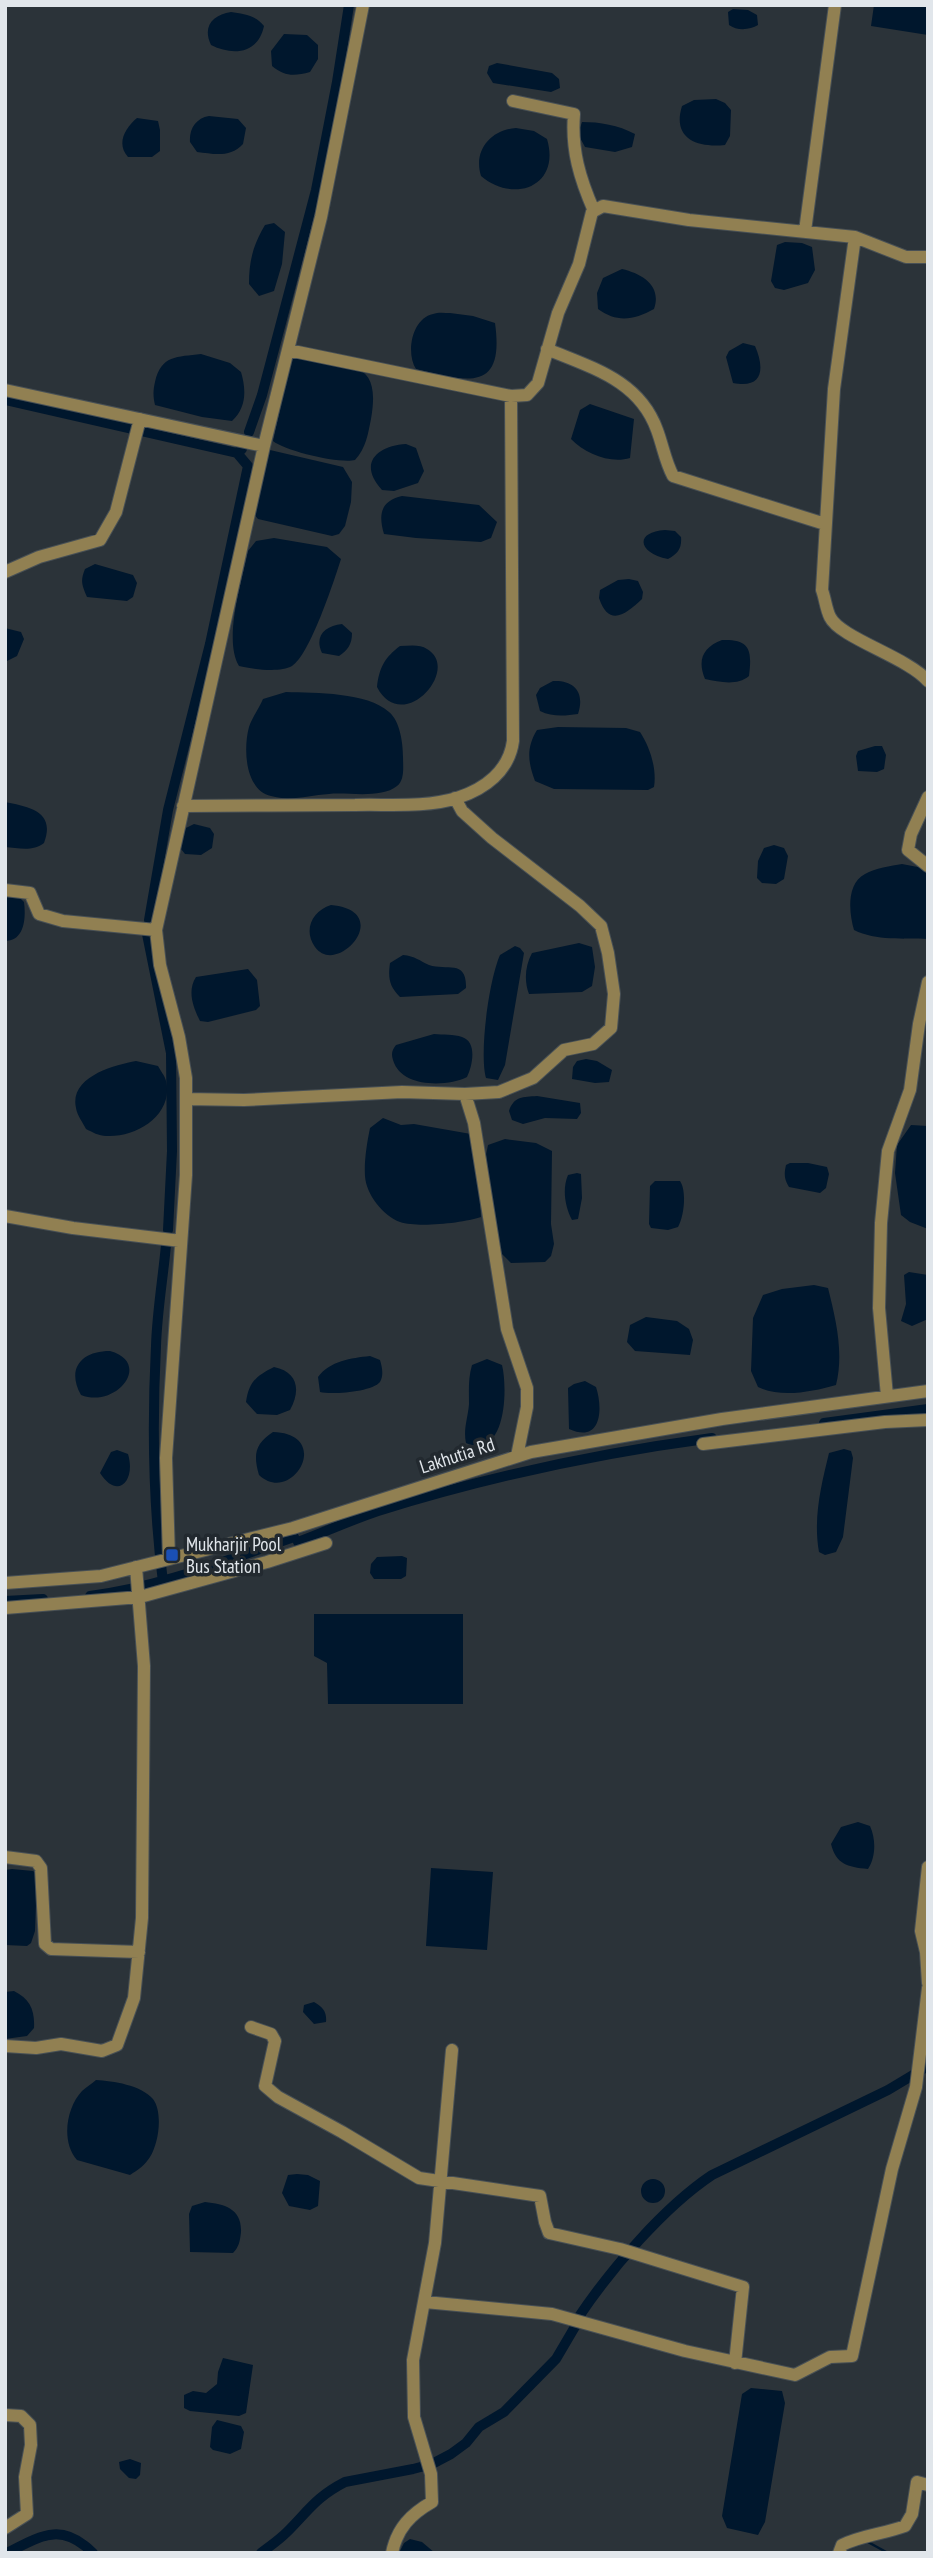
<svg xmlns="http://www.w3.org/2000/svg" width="933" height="2558" viewBox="0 0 933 2558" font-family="'PT Sans Narrow',sans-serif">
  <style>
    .water { fill: #00172d }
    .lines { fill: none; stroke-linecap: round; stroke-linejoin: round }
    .stream { stroke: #00172d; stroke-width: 2.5 }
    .canal { stroke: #00172d; stroke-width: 10 }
    .minor-casing { stroke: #485055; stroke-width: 14 }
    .minor { stroke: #918052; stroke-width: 12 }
    .transit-dot { fill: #1a4fb4; stroke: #22292f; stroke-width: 2.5 }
    .labels { text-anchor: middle; stroke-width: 7; stroke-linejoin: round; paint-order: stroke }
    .street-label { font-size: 19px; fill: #e1e6eb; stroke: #22292f }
    .poi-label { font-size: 19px; fill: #e1e6eb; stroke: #22292f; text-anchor: start }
  </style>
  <rect width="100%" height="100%" fill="#2b3339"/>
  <path class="water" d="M874,5H928V35L871,26Z
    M733,9L748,10L757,15L758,25C750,30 737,31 729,25L728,12Z
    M231,12C243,14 256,15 264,26C258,54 233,56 211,45C202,26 213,15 231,12Z
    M284,34L307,35L318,45V59L310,72C295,76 285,77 272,66L271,51Z
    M497,63L552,73L559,79L560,88L551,92L493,83L487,73L489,66Z
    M716,99L725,103L731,110L730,136L725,145C696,148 672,138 682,106L694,100Z
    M209,116L238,119L246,128L243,144C230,158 214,154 197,152L190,142C189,129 196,118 209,116Z
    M137,118L158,121L160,130V151L152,157H128C116,144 125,128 137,118Z
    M582,122C600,122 618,125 635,134L632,147L615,152L585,147L578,134Z
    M516,128L534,131L547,139C561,186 514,204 481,176C473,150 491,130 516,128Z
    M274,223L285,232L282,264L274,291L259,296L249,284C249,261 253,245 265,225Z
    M785,242L802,243L812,247L815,270L808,283L784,290L775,288L771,281L777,245Z
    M622,269C643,274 662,286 654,309C634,320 617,323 598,309L597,293L603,278Z
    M450,313L473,316L495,323C505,394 466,381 416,369C406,354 411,319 433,314C438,312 445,313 450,313Z
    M743,343L755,346C765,369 763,389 733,383L726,357L729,351Z
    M201,354L230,363L241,372C246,389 247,407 232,421L202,417L155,405C153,397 153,390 155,382C161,355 177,357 201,354Z
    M308,357C354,368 381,361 371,419C368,434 366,448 355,460C340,464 285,451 273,441L291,359Z
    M590,404L634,419L630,458C611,464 585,454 571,439L580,410Z
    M406,444L416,448L424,471L418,483L394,491L382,490C358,464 376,446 406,444Z
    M270,450L343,467L352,482L351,502L345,526L339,534L332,536L258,519L253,513L265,453Z
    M402,496L479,505L497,522L491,538L481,542L416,538L384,534C378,514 381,501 402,496Z
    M665,530L675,531L681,537C682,548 678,554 668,559C638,553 634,532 665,530Z
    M274,538L327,547L341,559C334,581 310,655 292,666C280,673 252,669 239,666C223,640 242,581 248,551L256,541Z
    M95,564L133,575L137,583L133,597L127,601L87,597C82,585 80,581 85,569Z
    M629,579L638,581L643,592L642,599C626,614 609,628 599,598L600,590L618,580Z
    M342,624L352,633C352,644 348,650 339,656L322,653C314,636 325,626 342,624Z
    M5,628L21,632L24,639L17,656L7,661Z
    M722,640C751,639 752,651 749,676C737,686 720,682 705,679C697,660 703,647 722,640Z
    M400,646C409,646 420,644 427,649C462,669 402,736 377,687C379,668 385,657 400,646Z
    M553,681C575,680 585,693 578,714C565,716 552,717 540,711L536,695L540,688Z
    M286,692C316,693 367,692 389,712C400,721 403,743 403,757C403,766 405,780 397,786C381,799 348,792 329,794C309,795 291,802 271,796C245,790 243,749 249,727C252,718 259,708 263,699Z
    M558,727L626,728L640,732C650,747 657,769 654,787L648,790L554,789L535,781C528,762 526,748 537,730Z
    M875,746H882L886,755L884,769L877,772L858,771L856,756L858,751Z
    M5,802C29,807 56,811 44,843C33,852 18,848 5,847Z
    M194,824L210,828L214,834L212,848L201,855L185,854L181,849L182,835L186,828Z
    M774,845L784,848L788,856L784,879L776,884L762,883L757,878L758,861L764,848Z
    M902,864L928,869V939C904,938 876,941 854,930C849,913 846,884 865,874C875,868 891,866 902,864Z
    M5,893L18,896L24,902C26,917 25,941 5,941Z
    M331,905C396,911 337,978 315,947C303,930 312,911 331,905Z
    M579,943L592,947L595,967L592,986L582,992L529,994C524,981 525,966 532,953Z
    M515,946L520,948L524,953L505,1065L498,1080L486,1078C479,1053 489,980 500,955Z
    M403,955C415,956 420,961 429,965C447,971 467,959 466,988L458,994L400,997C389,986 388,978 390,963Z
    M248,969L257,980L260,1006L256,1010L208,1022L200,1021C193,1007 187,991 196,977Z
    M434,1034C443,1035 454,1034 462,1037C478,1042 472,1067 467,1077C447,1087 401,1088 393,1060C391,1054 392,1050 396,1045Z
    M586,1059L597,1061L612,1070L609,1082L595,1083L572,1079L573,1067L577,1061Z
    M136,1061L158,1066C160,1070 165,1076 166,1081C174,1115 136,1138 106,1136C99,1136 92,1132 86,1129C83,1123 77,1115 76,1108C69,1077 114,1065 136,1061Z
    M537,1096L580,1103L581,1113L577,1119L545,1118L523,1124L512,1120L509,1111C514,1096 523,1097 537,1096Z
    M383,1118L401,1125L414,1124L471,1134L477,1155L481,1217C463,1223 418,1228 400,1222C383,1216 366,1194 365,1176C364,1161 367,1143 370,1128Z
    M911,1125L928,1126V1229L910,1222L901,1215L895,1173L897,1145Z
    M505,1139L536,1143L552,1151L551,1224L554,1244L551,1256L545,1262L511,1263L502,1254L495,1230L486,1155L488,1145Z
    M790,1163H808L827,1167L829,1174L826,1188L820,1193L789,1187C784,1179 784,1174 786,1165Z
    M577,1173L581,1174L582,1198L578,1219L572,1220C565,1207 562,1189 568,1175Z
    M655,1181H680C687,1191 684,1217 678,1227L668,1230L651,1228L649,1224L650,1186Z
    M909,1272L928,1275V1319L912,1326L901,1321L906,1304L904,1275Z
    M814,1285L828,1288C836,1320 844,1353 836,1385C812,1392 780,1398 758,1387L751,1371L753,1318L763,1295L782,1289Z
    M646,1317L677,1321L689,1329L693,1340L690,1355L635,1351L627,1342L630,1325Z
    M110,1351C153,1363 116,1409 81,1395C66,1368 82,1351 110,1351Z
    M370,1356L380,1360C382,1367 384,1375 380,1382C372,1392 331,1395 320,1392L318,1377C330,1361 351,1358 370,1356Z
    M487,1359L502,1365C508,1389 506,1460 466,1443C463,1429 468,1418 469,1404C469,1390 468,1379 472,1365Z
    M274,1367C298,1372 301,1390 290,1410L277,1415L257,1414L246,1402C249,1382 256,1376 274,1367Z
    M585,1381L596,1387C603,1408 602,1444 569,1429L568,1388L574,1384Z
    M273,1432C334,1434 292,1506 259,1475C253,1454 255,1444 273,1432Z
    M844,1449L851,1451L853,1458L843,1537L836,1552L825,1555L819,1552C813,1518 821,1486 829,1453Z
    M117,1450L128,1454C136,1480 118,1501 100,1473L111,1452Z
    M402,1556L407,1558L406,1576L401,1579H374L370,1573L371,1564L377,1557Z
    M314,1614H463V1704H328L327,1663L314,1656Z
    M858,1822L870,1826C876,1839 876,1857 868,1869C847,1867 836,1864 831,1844L841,1827Z
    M431,1868L493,1872L487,1950L426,1946Z
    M12,1869L33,1871L37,1874L35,1931L31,1943L27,1946L5,1945V1870Z
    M14,1991C30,1999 35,2010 34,2028L27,2036L5,2039V1992Z
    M314,2002C323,2007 327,2012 326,2022L314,2024L303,2012L304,2005Z
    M96,2080C113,2081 141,2085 153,2099C163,2112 159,2143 150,2157C145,2165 138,2170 130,2175L77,2160C61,2142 66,2108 82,2091C86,2087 92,2084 96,2080Z
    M297,2174L308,2175L320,2181L318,2206L310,2210L289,2206L282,2193L288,2175Z
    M641 2191a12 12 0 1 1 24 0a12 12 0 1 1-24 0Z
    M205,2202C225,2204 242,2209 241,2232C240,2241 239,2247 233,2253L190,2252L189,2214L192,2206Z
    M223,2358L253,2365L246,2413L239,2416L190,2411L184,2408V2395L193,2391L206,2393L217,2384L218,2372Z
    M751,2388L782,2391L785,2403L765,2522L758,2535L727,2528L722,2516L742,2394Z
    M217,2420L241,2426L244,2432L241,2449L230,2454L213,2450L210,2447L212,2427Z
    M130,2459L141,2463L140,2475L136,2479L129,2478L120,2469L119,2462Z
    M410,2539L422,2542L435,2553H399L404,2543Z"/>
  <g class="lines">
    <path class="stream" d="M866,2541L888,2553"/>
    <path class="canal" d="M5,400L237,453L242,449
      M249,432L262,395L316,190L337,82L349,5
      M149,920L168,810L210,644L248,466L237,453
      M147,934L171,1053L172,1151L168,1230
      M824,1423L928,1409
      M298,1542C325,1532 351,1520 378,1511C487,1477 599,1453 712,1438
      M163,1582C153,1504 152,1424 156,1346C157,1312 163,1278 166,1245
      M90,1596C161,1587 227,1560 294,1537
      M5,1601L43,1599
      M578,2318C610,2270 664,2207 712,2175L888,2090L928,2066
      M7,2553C42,2535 62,2522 93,2553
      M261,2553C270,2546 279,2540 287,2532C309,2510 316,2497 345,2482L413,2469L432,2464L451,2454L466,2443L479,2427L504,2412L556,2359L576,2325"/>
    <g class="minor-casing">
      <path id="minor" d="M513,101L574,114C571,150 580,179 594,211
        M805,231L835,5
        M855,237L834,389L822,590C825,598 826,609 830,617C840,638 907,657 928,681
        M547,349C592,368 639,380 657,430C663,446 665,461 673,476L825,524
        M288,350L511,396L527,395L538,383L558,313L579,264L592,212L603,206L689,220L855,237L906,257H928
        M5,390L264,446
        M5,572L39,557L100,540L116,512L140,419
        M928,797L911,834L908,850L928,866
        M183,806C240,806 298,805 355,805C388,804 425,808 457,798C485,789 509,771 513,741L511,396
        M5,890L30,893L39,914L63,921L156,930
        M465,1094L474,1123L507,1329L527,1388V1407L517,1456
        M186,1099L244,1100L402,1092L465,1094L499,1092L533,1078L564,1050L593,1044L611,1028L614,994L608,953L601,926L580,906L492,838L462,811L455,798
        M5,1216L73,1228L181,1241
        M887,1396L879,1308L881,1223L888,1151L910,1090L919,1024L928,982
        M703,1444L885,1422L928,1420
        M169,1558L166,1458L186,1175V1078L179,1037L160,965L156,930L264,446L321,217L363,5
        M5,1583L101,1576L293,1528L531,1452L722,1419L928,1391
        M5,1608L140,1597L267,1562L326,1543
        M5,1857L36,1861L41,1868L45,1944L51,1949L139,1952
        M928,1867L921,1931L926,1952L928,1983
        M251,2027L271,2034L275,2041L265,2086L278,2097L342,2132L419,2178L540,2196L545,2222L549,2233L620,2249L743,2287L735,2363
        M5,2046L36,2048L61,2044L102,2051L117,2045L134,1998L142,1918L144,1666L136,1567
        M425,2302L552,2314L685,2351L795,2375L830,2357L852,2356L892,2169L916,2087L928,1988
        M5,2415L21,2416L30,2425L31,2445L25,2477L27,2514L5,2528
        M392,2553C397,2528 411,2514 432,2502L431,2474L414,2417L413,2360L435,2243L452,2050
        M839,2553L842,2545C862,2535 884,2534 905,2526L912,2514L917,2482L928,2485"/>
    </g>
    <use href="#minor" class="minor"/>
  </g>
  <rect class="transit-dot" x="165" y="1548" width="14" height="14" rx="3.5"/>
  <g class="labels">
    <g class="street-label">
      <text transform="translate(457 1455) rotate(-18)" y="7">Lakhutia Rd</text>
    </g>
    <g class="poi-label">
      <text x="186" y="1551">Mukharjir Pool<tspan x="186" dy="22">Bus Station</tspan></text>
    </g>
  </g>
  <rect width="933" height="2558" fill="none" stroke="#e1e6eb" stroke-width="14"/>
</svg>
